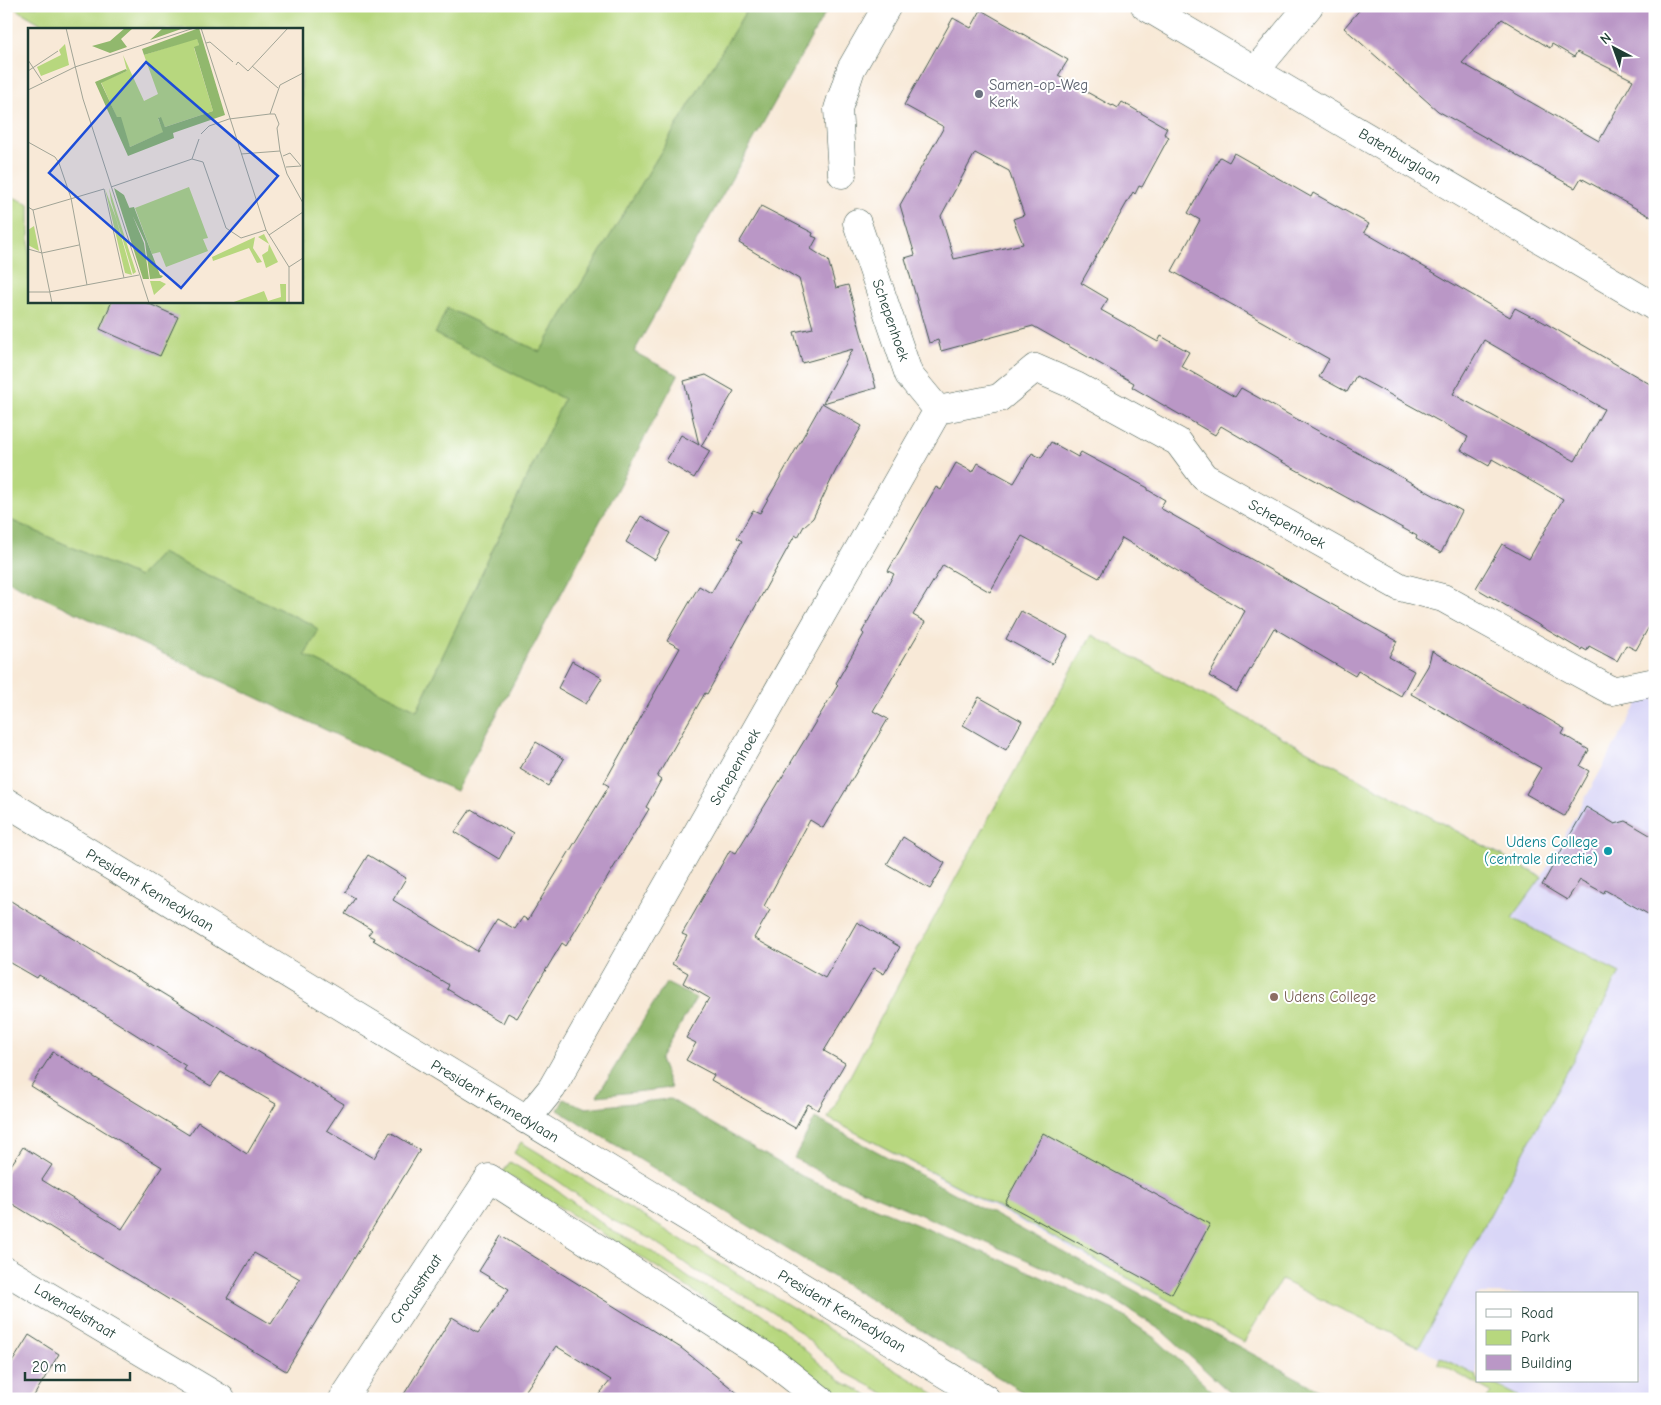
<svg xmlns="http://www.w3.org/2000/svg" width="1661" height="1405" viewBox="0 0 1661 1405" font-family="'Comic Neue',sans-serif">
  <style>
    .built { fill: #d9d6f7 }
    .green { fill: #b7d77e; stroke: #6b8a59 }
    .forest { fill: #91b86d; stroke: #587a50 }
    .building { fill: #ba97c6; fill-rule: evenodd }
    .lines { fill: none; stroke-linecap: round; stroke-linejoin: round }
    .minor-casing { stroke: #40574c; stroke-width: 29 }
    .minor { stroke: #fff; stroke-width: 28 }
    .worship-dot { fill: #6b7280; stroke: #fff; stroke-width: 2 }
    .culture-dot { fill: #0f9aa8; stroke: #fff; stroke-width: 2 }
    .education-dot { fill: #8d6e63; stroke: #fff; stroke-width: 2 }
    .labels { text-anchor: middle; stroke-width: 4; stroke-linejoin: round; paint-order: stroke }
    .worship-label { font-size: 15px; fill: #5b616d; stroke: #fff; text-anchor: start }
    .street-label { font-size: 15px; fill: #1f3d34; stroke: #fff }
    .culture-label { font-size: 15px; fill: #0d838f; stroke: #fff; text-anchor: end }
    .education-label { font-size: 15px; fill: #785e54; stroke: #fff; text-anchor: start }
    .inset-road { fill: none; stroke: #a1a496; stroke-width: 1 }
    .view { fill: #1d4ed8; fill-opacity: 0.15; stroke: #1d4ed8; stroke-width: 2.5 }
    .inset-edge { fill: none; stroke: #1f3d34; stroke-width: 2.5 }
  </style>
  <rect width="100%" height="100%" fill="#fff"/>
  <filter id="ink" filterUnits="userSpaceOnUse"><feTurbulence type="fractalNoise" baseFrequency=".02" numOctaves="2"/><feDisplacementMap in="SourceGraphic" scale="10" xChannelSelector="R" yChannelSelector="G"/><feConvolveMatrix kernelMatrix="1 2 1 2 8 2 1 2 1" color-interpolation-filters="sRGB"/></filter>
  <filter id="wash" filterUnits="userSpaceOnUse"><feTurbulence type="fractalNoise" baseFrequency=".0096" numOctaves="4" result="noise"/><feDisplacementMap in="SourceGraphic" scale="20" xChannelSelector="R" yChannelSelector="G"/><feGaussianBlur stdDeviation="1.12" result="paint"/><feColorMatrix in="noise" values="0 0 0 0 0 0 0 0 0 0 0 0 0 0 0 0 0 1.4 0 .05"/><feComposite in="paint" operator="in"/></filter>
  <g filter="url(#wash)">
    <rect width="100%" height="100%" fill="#f8e9d7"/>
    <path class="built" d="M1092,635L1542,876L1641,698L1655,695V1399H1524L1488,1381H1637V1294H1477V1376L1281,1280L1244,1342L828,1118Z"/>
    <path class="green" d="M11,6H749L540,352L447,308L436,334L564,399L417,710L305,655L318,631L313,625L161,553L139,577L6,518V194L29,204V301H301V29H50Z
      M1092,635L1542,877L1512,918L1620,973L1419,1347L1281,1280L1244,1342L1037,1228L828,1118C913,955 1000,794 1092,635Z
      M521,1142L943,1399H895L844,1372L786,1320L759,1303L696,1271L651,1239L612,1220L558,1181L514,1153Z
      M510,1162L552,1187L614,1232L648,1249L692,1280L759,1312L782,1329L818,1362L843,1382L876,1399H842L766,1339L652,1264L503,1172Z
      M1440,1357L1477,1376V1381H1488L1523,1399H1487L1491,1392L1438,1363Z"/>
    <path class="forest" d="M749,6H829L634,352L678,375L456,791L6,580V518L139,577L161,553L313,625L318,631L305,655L417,710L564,399L435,334L447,308L540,352Z
      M666,983L696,998L660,1060L671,1088L597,1096Z
      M564,1099L586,1108L670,1099L807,1179L1028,1271L1114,1310L1156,1339L1221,1399H1034L558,1110Z
      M815,1118L1336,1399H1237L1162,1331L1116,1301L1032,1262L820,1172L794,1158Z"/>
    <g id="blocks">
      <path class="building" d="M1363,6H1655V219L1581,178L1575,188L1438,111L1344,28ZM1502,19L1550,48L1552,44L1574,57L1577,52L1633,80L1599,141L1462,63Z
        M981,10L1068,60L1058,76L1112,106L1113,105L1118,108L1122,102L1167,128L1164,134L1169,137L1142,187L1139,186L1135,194L1133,192L1081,283L1108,299L1101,310L1158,342L1161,336L1189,352L1181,366L1235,397L1241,388L1462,511L1441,553L1416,539L1417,536L1291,467L1221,426L1215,435L1132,387L1134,383L1033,326L941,351L938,340L929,343L905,258L915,255L900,205L944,127L904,105L953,18L971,28ZM975,153L1009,171L1024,215L1013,219L1023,244L954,259L941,216Z
        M1234,153L1311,197L1313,193L1369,224L1364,232L1510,317L1515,308L1532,317L1533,316L1655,387V616L1636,650L1626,645L1617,661L1589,646L1587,651L1582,648L1581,650L1476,588L1502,544L1529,559L1563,499L1492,459L1489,466L1461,450L1468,437L1356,376L1347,392L1319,377L1329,359L1172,271L1200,220L1188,213L1220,157L1229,162ZM1484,340L1604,409L1575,461L1453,394Z
        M761,206L813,233L812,236L817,238L811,249L828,260L836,288L848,285L876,388L823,403L853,349L802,363L794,332L813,328L799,279L739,243Z
        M112,301H143L178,317L160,356L100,329Z
        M706,375L734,391L701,446L710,451L694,478L666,461L681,435L699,445L684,381Z
        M822,403L862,426L836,470L813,518L804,526L798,537L795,535L707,694L705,693L657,777L661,780L646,807L649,809L566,946L562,943L517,1018L508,1013L503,1023L447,989L449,985L373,940L374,938L368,935L372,930L345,914L355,898L345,892L368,855L406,878L393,900L477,951L497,919L515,929L523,917L528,920L609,786L604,783L680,648L667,641L699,586L711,593L742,541L737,538L753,510L760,513Z
        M1051,442L1078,457L1081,452L1148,488V490L1165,500L1160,508L1397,641L1389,657L1414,671L1401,696L1358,671L1355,676L1274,628L1237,692L1209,676L1245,611L1122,538L1099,578L1022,536L990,592L943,565L913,615L925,622L873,711L888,719L823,828L810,820L764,906L770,910L754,938L825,978L857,922L900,947L884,974L874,968L824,1051L845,1063L818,1110L808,1104L795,1128L711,1080L714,1075L686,1060L696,1043L686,1038L709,998L683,983L688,973L672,964L687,936L682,934L730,850L736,853L838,685L836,683L864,634L862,632L894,574L888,571L936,487L941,490L956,463L973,472L978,463L1014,483L1032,453L1041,458Z
        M641,516L670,533L655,560L626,542Z
        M1021,611L1068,636L1052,664L1006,639Z
        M1432,651L1565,729L1562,734L1589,750L1580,766L1589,771L1564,816L1526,794L1541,768L1411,694L1428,666Z
        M572,661L602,678L586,704L558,688Z
        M979,697L1022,721L1006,750L963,725Z
        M536,742L564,759L548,786L520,769Z
        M1586,807L1615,824L1626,821L1655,838V918L1605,890L1604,893L1580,880L1567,900L1542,885Z
        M471,809L513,834L499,859L455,832Z
        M903,837L945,863L930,889L887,864Z
        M6,898L344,1104L327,1130L374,1158L390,1132L420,1150L286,1371L6,1200V1173L23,1147L52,1165L42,1180L122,1229L162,1167L31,1086L53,1052L189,1135L198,1122L247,1154L276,1104L221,1072L211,1086L184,1070L186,1066L81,1000L39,975L37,978L6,960ZM254,1253L300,1279L271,1324L227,1298Z
        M1043,1133L1210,1224L1172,1294L1005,1203Z
        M501,1236L681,1348L745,1399H595L611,1380L556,1346L520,1399H401L452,1317L478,1333L509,1289L479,1271Z
        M29,1335L59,1354L32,1399H6V1372Z"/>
    </g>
  </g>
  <g filter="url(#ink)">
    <use href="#blocks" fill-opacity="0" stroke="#40574c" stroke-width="1"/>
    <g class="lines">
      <g class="minor-casing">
        <path id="minor" d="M1145,6L1655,307
          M1255,71L1309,6
          M842,174L838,109L851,69L887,6
          M857,223L909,375L938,410
          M6,802L986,1399
          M526,1120L552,1088L938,410L999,398L1035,368L1076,386L1178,442L1204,477L1400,587L1443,598L1612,691L1655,682
          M6,1271L221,1399
          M343,1399L489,1178L768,1358L820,1399"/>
      </g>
      <use href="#minor" class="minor"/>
    </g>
  </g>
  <circle class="worship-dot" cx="979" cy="94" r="5"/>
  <circle class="culture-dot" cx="1608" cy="851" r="5"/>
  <circle class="education-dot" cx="1274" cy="997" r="5"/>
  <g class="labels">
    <g class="worship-label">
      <text x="989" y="90">Samen-op-Weg<tspan x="989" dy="17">Kerk</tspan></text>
    </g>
    <g class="street-label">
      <text transform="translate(1400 156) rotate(31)" y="5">Batenburglaan</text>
      <text transform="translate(891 320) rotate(71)" y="5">Schepenhoek</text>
      <text transform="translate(1287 524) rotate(29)" y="5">Schepenhoek</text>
      <text transform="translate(735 767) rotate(-60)" y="5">Schepenhoek</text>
      <text transform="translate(150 890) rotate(31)" y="5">President Kennedylaan</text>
      <text transform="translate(495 1101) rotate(31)" y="5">President Kennedylaan</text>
      <text transform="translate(416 1289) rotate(-56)" y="5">Crocusstraat</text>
      <text transform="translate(75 1311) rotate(31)" y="5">Lavendelstraat</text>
      <text transform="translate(842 1311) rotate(31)" y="5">President Kennedylaan</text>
    </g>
    <g class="culture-label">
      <text x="1598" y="847">Udens College<tspan x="1598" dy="17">(centrale directie)</tspan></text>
    </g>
    <g class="education-label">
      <text x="1284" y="1002">Udens College</text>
    </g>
  </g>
  <g transform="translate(28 28)">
    <rect width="275" height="275" fill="#f8e9d7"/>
    <path d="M169,10L171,17L166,20L185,83L137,99L132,89L130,91L136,104L102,119L73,54L99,43L95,27L116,73L130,66L116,27ZM37,16L41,37L13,48L9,39L33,27L31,22ZM161,159L180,210L175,211L180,223L138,239L132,224L124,226L107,180ZM81,160L108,244L105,246L83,173ZM77,161L88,190L104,247L97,245ZM6,198L11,223L0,217V202ZM236,206L250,234L238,240L234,227L240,223L241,216L230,209ZM227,209L225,220L234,234L229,235L221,220L185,233L184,229ZM122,253H132L138,256L126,267ZM252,256H258V275H203L236,263L240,273L253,269Z" fill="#b7d77e"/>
    <path d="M97,0H105L93,11L99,19L82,25L64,18L82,13ZM135,0H156L122,12ZM171,0L197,87L145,105L146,110L100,128L67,54L98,41L99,43L73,55L89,89H93L102,119L135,104L130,90L133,89L137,99L185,83L166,19L171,17L169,11L116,27L114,21ZM86,160L96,167L116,215L121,251H115ZM106,179L132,247L135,248L133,250L122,251L117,214L101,180Z" fill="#91b86d"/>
    <path class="inset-road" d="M38,0L55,71L121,275M173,0L238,202L261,239V275M178,15L182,14L205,34M0,32L14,53M208,37L210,34L220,43L260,0M224,38L250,60M0,43L30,23M0,62L47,39L166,0M242,86H247L251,96L249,100L252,123L259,146L275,175M173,106L181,98L201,91L242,86L252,57L275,45M0,114L27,129L31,135L43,170L59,257M213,126L252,123M255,128L262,125L273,138M164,131L171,111M258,139L273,138M83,159L164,131L175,134L198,200L213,210L238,202M0,179L5,182L76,161L96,250M5,182L24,275M241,207L275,184M0,221L14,225L51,217M261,239L275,230M0,264H21L111,247"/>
    <path class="view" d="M118,34L250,148L153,260L21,145Z"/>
    <rect width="275" height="275" class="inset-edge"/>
  </g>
  <rect width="1661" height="1405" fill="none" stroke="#fff" stroke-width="25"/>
  <rect x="1476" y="1292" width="162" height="90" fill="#ffffff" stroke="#a5b1ae"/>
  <rect x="1486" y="1309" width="25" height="8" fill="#ffffff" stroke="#a5b1ae"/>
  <text x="1521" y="1318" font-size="15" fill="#1f3d34">Road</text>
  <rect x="1486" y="1330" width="25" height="15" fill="#b7d77e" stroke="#a5b1ae"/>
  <text x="1521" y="1342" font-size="15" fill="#1f3d34">Park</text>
  <rect x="1486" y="1355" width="25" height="15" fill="#ba97c6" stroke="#a5b1ae"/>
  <text x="1521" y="1368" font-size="15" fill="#1f3d34">Building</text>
  <g transform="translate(1614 48) rotate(319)" stroke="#ffffff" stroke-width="4" paint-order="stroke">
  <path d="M0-4L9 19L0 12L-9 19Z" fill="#1f3d34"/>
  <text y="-8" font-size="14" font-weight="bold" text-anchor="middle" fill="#1f3d34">N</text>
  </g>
  <path d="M25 1372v8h105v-8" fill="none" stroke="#1f3d34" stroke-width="2.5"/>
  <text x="32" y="1372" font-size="15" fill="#1f3d34" stroke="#ffffff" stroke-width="4" paint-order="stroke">20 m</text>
</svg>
